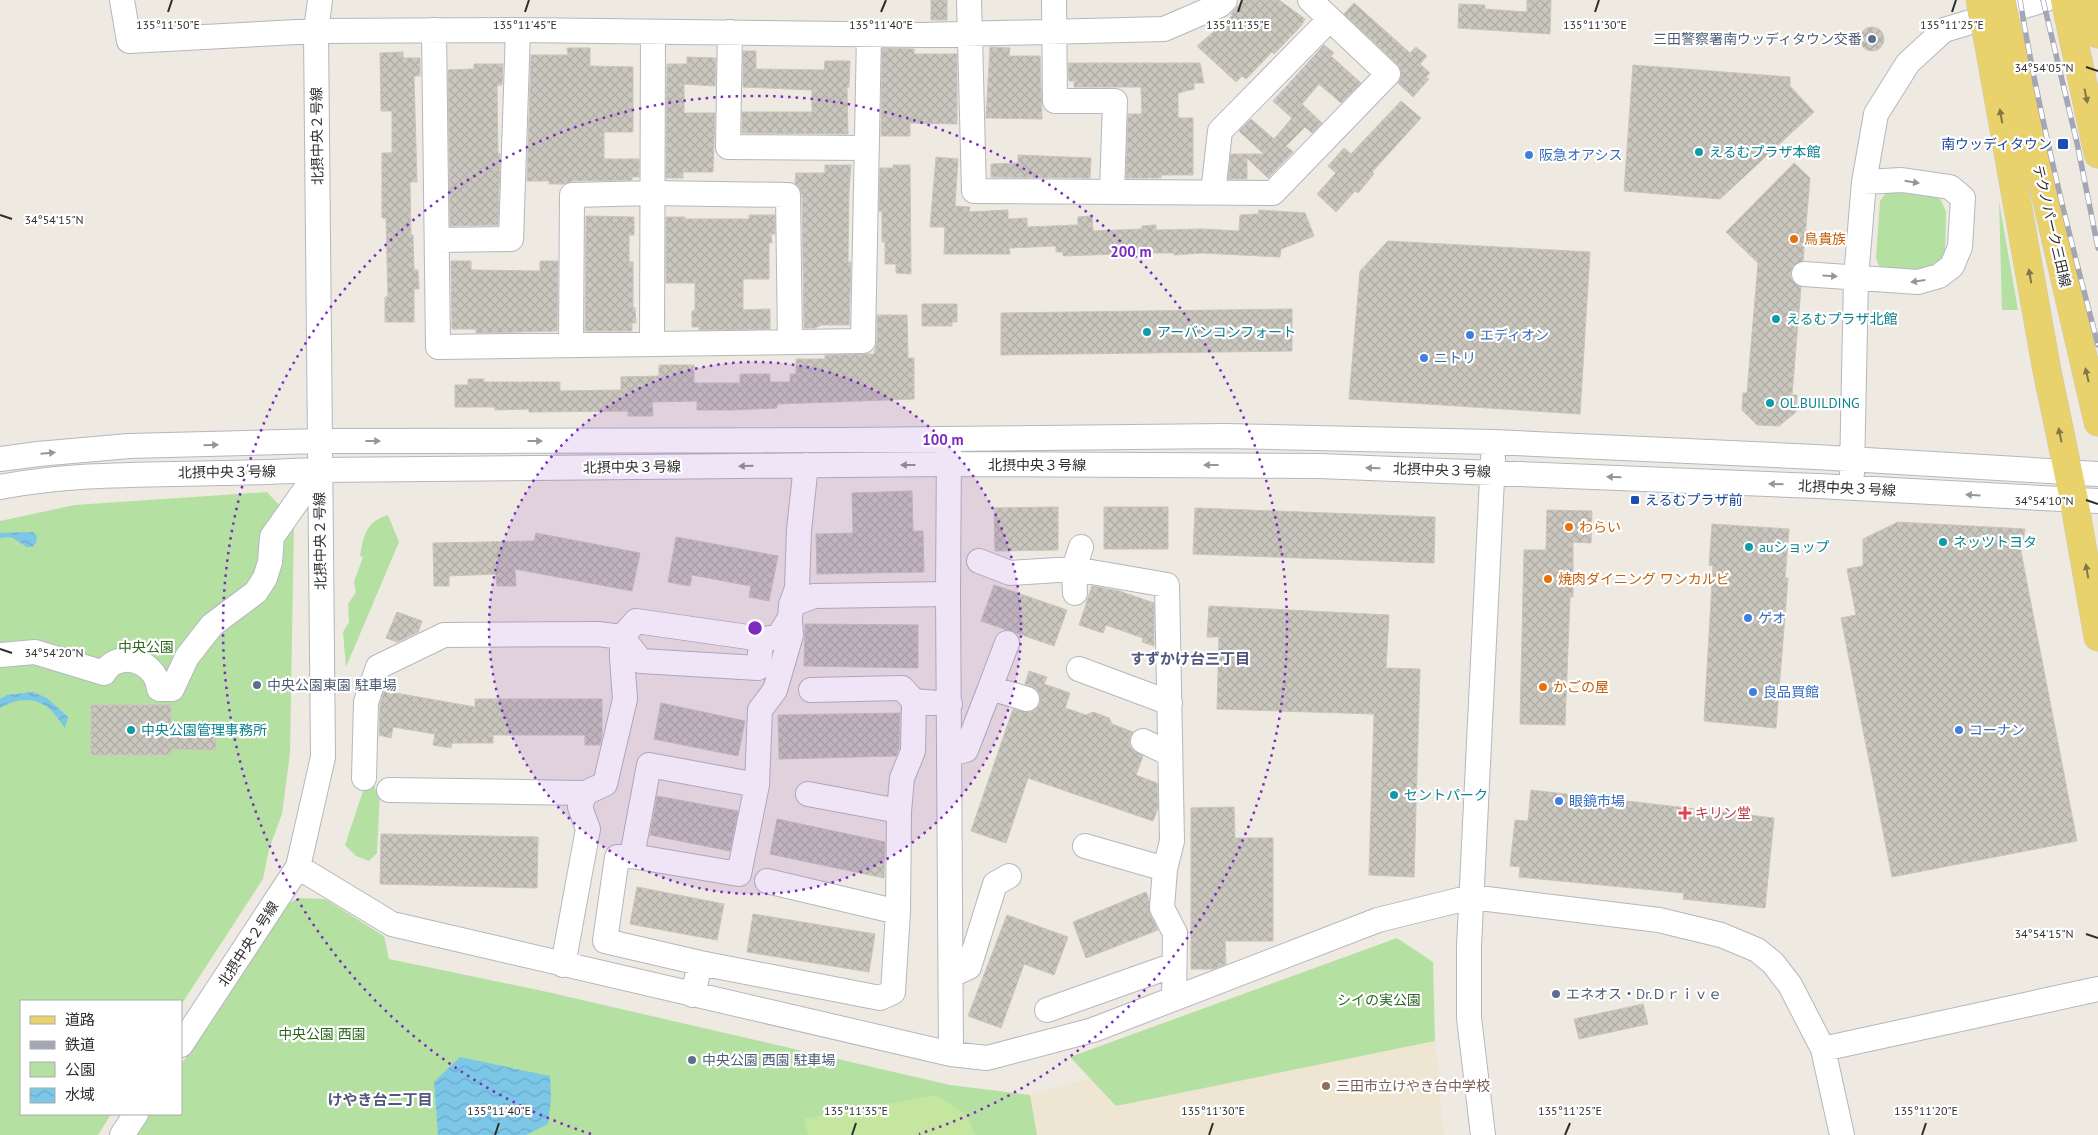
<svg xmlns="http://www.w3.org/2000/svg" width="2098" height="1135" viewBox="0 0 2098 1135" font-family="'PT Sans','Noto Sans JP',sans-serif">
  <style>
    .education { fill: #eee6d2 }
    .park { fill: #b4e0a2 }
    .pitch { fill: #c5e69f }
    .water { fill: url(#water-waves) }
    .building { fill: url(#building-cross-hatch); stroke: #cac5bb }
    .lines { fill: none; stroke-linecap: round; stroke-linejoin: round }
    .minor-casing { stroke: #b5b7c0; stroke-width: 26 }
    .major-casing { stroke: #c9c9c9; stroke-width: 29 }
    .minor { stroke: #fff; stroke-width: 24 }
    .major { stroke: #e9d16c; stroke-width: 28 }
    .rail-casing { stroke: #a4a6b6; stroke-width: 5.5 }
    .rail { stroke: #fff; stroke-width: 4; stroke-dasharray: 11; stroke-linecap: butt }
    .major-bridge-casing { stroke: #c9c9c9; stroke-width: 29; stroke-linecap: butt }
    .major-bridge { stroke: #e9d16c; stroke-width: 28 }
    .oneway { fill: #82774a }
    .oneway2 { fill: #969696 }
    .ticks { fill: none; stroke: #2e2e2e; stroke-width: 2 }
    .ring { fill: none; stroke: #7b2cbf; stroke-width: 2.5; stroke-dasharray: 2.5 5 }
    .service-dot { fill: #5c6f8a; stroke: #fff; stroke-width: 2 }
    .transit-dot { fill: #1a4fb4; stroke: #fff; stroke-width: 2 }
    .culture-dot { fill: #0f9aa8; stroke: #fff; stroke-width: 2 }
    .shop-dot { fill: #3f7fe0; stroke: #fff; stroke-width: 2 }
    .food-dot { fill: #e8710a; stroke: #fff; stroke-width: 2 }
    .health-dot { fill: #e0444e; stroke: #fff; stroke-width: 2 }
    .education-dot { fill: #8d6e63; stroke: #fff; stroke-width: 2 }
    .labels { text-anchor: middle; stroke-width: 4.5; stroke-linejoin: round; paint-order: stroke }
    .service-label { font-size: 14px; fill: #4e5e75; stroke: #fff; text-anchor: start }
    .street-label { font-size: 14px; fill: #2e2e2e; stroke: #fff }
    .transit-label { font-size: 14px; fill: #164399; stroke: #fff; text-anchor: end }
    .culture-label { font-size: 14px; fill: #0d838f; stroke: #fff; text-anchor: start }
    .shop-label { font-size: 14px; fill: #366cbe; stroke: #fff; text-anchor: start }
    .food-label { font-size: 14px; fill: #c56008; stroke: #fff; text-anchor: start }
    .park-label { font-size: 14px; fill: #2c6820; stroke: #fff }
    .health-label { font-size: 14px; fill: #be3a42; stroke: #fff; text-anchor: start }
    .education-label { font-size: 14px; fill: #785e54; stroke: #fff; text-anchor: start }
    .neighbourhood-label { font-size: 15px; font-weight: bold; fill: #50567c; stroke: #fff }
    .ticks-label { font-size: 12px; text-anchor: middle; fill: #2e2e2e; stroke: #fff; stroke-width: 4.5; stroke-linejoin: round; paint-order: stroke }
    .centre { fill: #7b2cbf; stroke: #fff; stroke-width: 2.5 }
    .ring-label { font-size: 15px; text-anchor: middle; font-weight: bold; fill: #7b2cbf; stroke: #fff; stroke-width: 4.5; stroke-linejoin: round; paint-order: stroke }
  </style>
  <defs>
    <pattern id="water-waves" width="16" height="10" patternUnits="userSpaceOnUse" patternTransform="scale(1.25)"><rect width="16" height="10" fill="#7cc6e8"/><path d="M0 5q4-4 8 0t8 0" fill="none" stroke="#6caac7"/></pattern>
    <pattern id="building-cross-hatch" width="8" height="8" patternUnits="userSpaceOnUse" patternTransform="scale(1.25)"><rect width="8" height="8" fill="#cac7bf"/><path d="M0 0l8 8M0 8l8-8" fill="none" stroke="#aeaba4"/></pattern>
  </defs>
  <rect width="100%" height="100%" fill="#eee9e1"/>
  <path class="education" d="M1435,1041L1444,1135H1037L1030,1095L1091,1078L1116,1106Z"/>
  <path class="park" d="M1898,190L1927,191L1941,200L1946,212L1945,255L1938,265L1925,272H1894L1879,266L1876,258L1880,201L1886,193Z
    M1999,201L2018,310H2002Z
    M267,492L294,521L290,753L282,814L269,849L263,879L181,1005V1001H21V1114H111L98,1135H0V521L75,505Z
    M388,515L399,542L346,667L343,632L349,622L348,604L356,592L354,582L363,557L360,556C364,536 365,522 388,515Z
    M363,782L374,784L376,791L380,792L377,853L369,861L356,856L345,845L363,791Z
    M298,898L325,899L384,936L389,959L543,991L950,1085L1030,1095L1037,1135H135L149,1114H181V1065L285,906Z
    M1397,938L1433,962L1435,1041L1116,1106L1070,1057Z"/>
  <path class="pitch" d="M936,1095L967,1115L975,1135H808L804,1119Z"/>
  <path class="water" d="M33,532L37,536L36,543L32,547H27L11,537L0,538V533Z
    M33,692L47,698L68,717L65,728C60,722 56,715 51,710C35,696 17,698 0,708V699L7,695Z
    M460,1057L550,1076L551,1100L548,1124L526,1135H438L434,1082Z"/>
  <path class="building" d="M931,0H947V20H931Z
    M1243,0H1279L1305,19L1301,26L1274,54L1272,52L1246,79L1242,76L1236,82L1197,46L1233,15L1231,14Z
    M1527,0H1551L1550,34L1458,28L1459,4L1485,5V9L1527,12Z
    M1354,3L1410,53L1416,47L1427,56L1420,64L1430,73L1426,77L1429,79L1413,97L1398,83L1401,78V71L1397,64L1344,14Z
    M1860 39a12 12 0 1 1 24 0a12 12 0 1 1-24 0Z
    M1324,45L1334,53L1331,56L1361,83L1341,103L1319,84L1302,104L1322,123L1312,133L1305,127L1286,146L1293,152L1268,178L1247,158V179H1228L1231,154H1264L1239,131L1251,119L1274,139L1292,118L1273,101Z
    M990,47L1010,48L1009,56H1040L1042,119L986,118Z
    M567,48H590V66L633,67V132H604V159H639V177H632V180L572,181L565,184H549V181H527L531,55H568Z
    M882,48L914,49V54H957V124L910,123V136H881Z
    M743,51H756V69L824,70L825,61H850L849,87H847L848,134L742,133V112H812V90L743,87Z
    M403,52V58H420V76H414L417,182H410L411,235H413L414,270H418L419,289H414V322H385V297H388L387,258L386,218H382V153H392V111H381L380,53Z
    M687,57L716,58L715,86L684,84V113H715L713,172H683V178H666L667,64H687Z
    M1068,63H1200L1204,83H1194V89L1178,93V118H1193V175H1161V178H1126L1128,114H1142L1141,87H1074V81H1069Z
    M474,64H503L502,85H498L497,87L498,154H500L498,225L450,226L448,70L474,69Z
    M1633,65L1790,77V86L1814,112L1720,199L1624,191Z
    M1401,101L1421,118L1372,172L1374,174L1358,193L1355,191L1336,212L1317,194L1336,173L1328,166L1344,148L1351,154Z
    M1018,155L1091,158L1090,178L991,177V164L1018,163Z
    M936,157L958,159L955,206L970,207L969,212L1008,210V219L1027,218V227L1078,225V217L1092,216L1093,231L1142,229V226L1156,225V230L1201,229L1239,231L1240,215L1258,214L1259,210L1305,213L1314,236L1281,249L1280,257L1202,253L1174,255V253H1145L1063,256V252H1056V246L1009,248L1010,254H944L945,227H930Z
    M1794,163L1810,178L1803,261L1793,266L1790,274L1792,280L1801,287L1792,395H1797L1796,412L1779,426L1757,425L1742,410L1743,393H1747L1758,263L1726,232Z
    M825,165H851L849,191L848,262H851L849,325H821L815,328H804L802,195L800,189L795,184L796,173H825Z
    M893,165H910L911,274L896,273V264H885V242H882V211H879L880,168H893Z
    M749,215H775V234H771L772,243H769V279H743V310L770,309V329L699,330V327H692V311H695V283H666V217H685V219H749Z
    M586,216L634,217V235H629V262H633V308H635L636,323H632V331H585Z
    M1388,241L1590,252L1580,414L1349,399L1360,271Z
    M451,261H471V270L540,271V261H558L557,331L476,333V329H452Z
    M922,304H957V322H952V326H922Z
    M1292,309V351L1001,355V313Z
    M877,315H907L908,358H914V399L777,404V408L733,410H697V401L652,402L653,416H628V411L529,412V409L495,410V407H455V385H468V379H484V382H560V391L621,390V377L659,376V365H694V383H740V374H770V382H790V374H796V359H825V355L874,354L877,341Z
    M912,491L913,531H923L924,572L817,574L816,534L853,533L852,493Z
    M1058,507V550L995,551L994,508Z
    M1104,507H1168V549H1104Z
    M1195,508L1435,517L1434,563L1193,554Z
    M1547,510L1592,511L1591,543L1573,542V597H1570L1565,725L1520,724L1524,550H1546Z
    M1898,522L2025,529L2021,552L2077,841L1892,877L1841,618L1856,615L1847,569L1863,566V539Z
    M1712,524L1789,529L1785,578H1788L1776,728L1704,721L1713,566L1709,565Z
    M536,533L640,553L632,591L515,569L516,586H497L496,574L449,576V586H434L433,543L534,541Z
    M676,537L778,556L769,601L749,597L751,586L692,575L690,586L668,582Z
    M994,585L1067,610L1054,646L981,621Z
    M1092,586L1119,591L1154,603V646L1142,642L1143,638L1106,625L1103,633L1079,625Z
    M1209,606L1389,615L1386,668L1420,669L1414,877L1369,875L1374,714L1217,709L1219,637H1207Z
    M397,612L422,621L418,632L397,642L386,638Z
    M805,624L918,625V668L804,666Z
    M1029,671L1047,677L1044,684L1070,693L1065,708L1086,715L1093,712L1109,718L1112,724L1133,732L1129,742L1131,748L1143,756L1136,775L1157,783L1158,808L1153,821L1028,778L1006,843L971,831L1013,709L1030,712L1036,709L1040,703V696L1037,690L1025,684Z
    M384,691L475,707V699H602V735L600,745H585V735H493V743H452L451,748L433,745L435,734L393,727L391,738L379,735L380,704Z
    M661,703L745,721L738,756L654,739Z
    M91,705H171V722L216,724V750L171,749V755H91Z
    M900,713L899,748L896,756L779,759L778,715Z
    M1531,790L1774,818L1765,908L1683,899L1684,893L1519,877L1520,867L1510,866L1515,820L1528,821Z
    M657,796L738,811L730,851L650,835Z
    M1234,807L1235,838H1273V941H1225L1226,964L1214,969H1191V808Z
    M777,819L885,842L884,878L770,854Z
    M381,834L538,837L537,888L380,884Z
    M637,887L724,904L717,940L630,924Z
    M1146,892L1149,900L1150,914L1158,930L1086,958L1073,922Z
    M753,914L875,934L869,972L747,952Z
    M1007,915L1068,937L1054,975L1024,964L1001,1028L968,1016Z
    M1643,1004L1648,1024L1579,1039L1574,1019Z"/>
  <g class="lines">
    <g class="minor-casing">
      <path id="minor" d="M122,0L129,41L316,31L518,30L922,35L1164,29L1220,5L1225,0
        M969,0L974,191L1273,193L1388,74L1310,0
        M1054,0L1055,101H1115L1112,192
        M434,30L438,347L863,341L869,34
        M730,32L728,147L867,148
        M1213,193L1220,131L1330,19
        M437,240L511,239L518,30
        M1804,274L1918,282L1939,276L1952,266L1960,247L1963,198L1950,187L1902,180L1864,182
        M652,344L653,32
        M571,345L572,195L652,193L788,195L790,342
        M949,448L948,594L951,1054
        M0,459L38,454L129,446L320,441L844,440L1225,436L1493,442L1816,457L2098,474
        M1852,473L1856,278L1864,182L1876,114L1908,63L1944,30L2044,0
        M0,487C73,473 146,475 220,473C253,473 286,471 319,470L949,464L1319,466L1818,486L2098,501
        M979,561L1010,573L1074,569L1167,585L1172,841L1165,869L1162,908L1175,933L1174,999
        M1075,593L1074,569L1081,547
        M791,605L797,588L799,530L806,465
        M0,655L35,652L104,673C106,670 109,666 112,664C132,652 157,667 159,689H172L187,657L212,625L256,592L265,578L270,562L272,537L319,470
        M1079,669L1170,703
        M990,688L1007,643
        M811,690L902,688L914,701
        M1143,741L1170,754
        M950,754L966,750L990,688L1027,699
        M364,778L366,702L378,667L444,635L598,634L622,637L641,661L758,668L762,639L778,637L790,618L791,605L814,596L948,594
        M389,790L585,793
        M808,794L899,811
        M1085,846L1165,869
        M632,856L739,874L757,785
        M298,867L392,924L951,1054L987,1058L1093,1030L1378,920L1471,897L1659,920L1721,935L1757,950L1773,963L1790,985L1823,1049L1842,1135
        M767,881L898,912
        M700,963L880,998L893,992L898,912L899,811L902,778L913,751L914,701L950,704
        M563,965L588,829L580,807L585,793L605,784L625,699L622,658V637L636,621L762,639
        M951,975L969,967L995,884L1009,876
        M693,995L700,963L605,941L617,857L632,856L649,765L757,785L760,710L775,690L791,635L790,621
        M1047,1010L1174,965
        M181,1045L298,867L323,757L316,31L320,0
        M1823,1049L2098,989
        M122,1135L136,1114
        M1483,1135L1469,1018V946L1493,458"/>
    </g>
    <g class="major-casing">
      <path id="major" d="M2065,0L2098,154
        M2089,0L2098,34
        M2008,33L2098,422
        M1988,40L2047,371L2074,500L2098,637"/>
    </g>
    <use href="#minor" class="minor"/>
    <use href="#major" class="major"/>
    <g class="rail-casing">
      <path id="rail" d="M2020,0C2039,116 2068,231 2098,345
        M2043,0L2077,143L2098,248"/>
    </g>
    <use href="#rail" class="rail"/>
    <g class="major-bridge-casing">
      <path id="major-bridge" d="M1980,0L1988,40
        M2001,0L2008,33"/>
    </g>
    <use href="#major-bridge" class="major-bridge"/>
  </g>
  <defs><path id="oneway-solid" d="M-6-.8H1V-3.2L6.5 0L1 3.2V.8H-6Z" transform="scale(1.25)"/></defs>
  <g class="oneway">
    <use href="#oneway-solid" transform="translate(2086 96) rotate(78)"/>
    <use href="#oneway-solid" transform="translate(2001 116) rotate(-100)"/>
    <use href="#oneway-solid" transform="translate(2030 276) rotate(-100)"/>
    <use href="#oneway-solid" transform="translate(2087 375) rotate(-103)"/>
    <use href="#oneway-solid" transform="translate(2060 435) rotate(-102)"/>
    <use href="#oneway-solid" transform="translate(2087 571) rotate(-100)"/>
  </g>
  <g class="oneway2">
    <use href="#oneway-solid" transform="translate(1912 182) rotate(9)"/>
    <use href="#oneway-solid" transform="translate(1830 276) rotate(4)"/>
    <use href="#oneway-solid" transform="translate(1918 281) rotate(172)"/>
    <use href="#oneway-solid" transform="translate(373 441)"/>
    <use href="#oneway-solid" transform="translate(535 441)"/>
    <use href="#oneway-solid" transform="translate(211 445) rotate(-1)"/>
    <use href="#oneway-solid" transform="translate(48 453) rotate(-5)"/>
    <use href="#oneway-solid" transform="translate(908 465) rotate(180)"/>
    <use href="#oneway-solid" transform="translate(1211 465) rotate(-180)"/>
    <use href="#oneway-solid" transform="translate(746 466) rotate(179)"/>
    <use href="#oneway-solid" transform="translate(1373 468) rotate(-178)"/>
    <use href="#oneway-solid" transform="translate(1614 477) rotate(-178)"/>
    <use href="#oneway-solid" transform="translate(1776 484) rotate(-178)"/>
    <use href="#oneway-solid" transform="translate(1973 495) rotate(-177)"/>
  </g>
  <path class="ticks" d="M168,12L172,0M525,12L529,0M881,12L886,0M1238,12L1242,0M1595,12L1599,0M1952,12L1956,0M2086,67L2098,71M0,215L12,219M2086,500L2098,504M0,649L12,653M2086,934L2098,938M495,1135L499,1123M852,1135L856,1123M1209,1135L1213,1123M1565,1135L1570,1123M1922,1135L1926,1123"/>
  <circle cx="755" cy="628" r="266" fill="#7b2cbf" fill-opacity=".12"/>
  <g class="ring">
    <circle cx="755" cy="628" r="266"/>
    <path d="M591 1134A532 532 0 1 1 919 1134"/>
  </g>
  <g class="service-dot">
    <circle cx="1872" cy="39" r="5"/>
    <circle cx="257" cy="685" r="5"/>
    <circle cx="1556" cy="994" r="5"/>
    <circle cx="692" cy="1060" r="5"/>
  </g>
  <g class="transit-dot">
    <rect x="2057" y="138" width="12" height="12" rx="2.5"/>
    <rect x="1630" y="495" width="10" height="10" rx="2.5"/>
  </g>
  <g class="culture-dot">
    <circle cx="1699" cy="152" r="5"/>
    <circle cx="1776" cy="319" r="5"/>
    <circle cx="1147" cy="332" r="5"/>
    <circle cx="1770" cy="403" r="5"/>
    <circle cx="1943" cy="542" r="5"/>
    <circle cx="1749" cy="547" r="5"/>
    <circle cx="131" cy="730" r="5"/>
    <circle cx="1394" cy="795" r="5"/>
  </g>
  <g class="shop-dot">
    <circle cx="1529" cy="155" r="5"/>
    <circle cx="1470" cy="335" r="5"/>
    <circle cx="1424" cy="358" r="5"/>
    <circle cx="1748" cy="618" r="5"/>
    <circle cx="1753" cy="692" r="5"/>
    <circle cx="1959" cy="730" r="5"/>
    <circle cx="1559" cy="801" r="5"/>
  </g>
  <g class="food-dot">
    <circle cx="1794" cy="239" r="5"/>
    <circle cx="1569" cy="527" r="5"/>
    <circle cx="1548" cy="579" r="5"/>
    <circle cx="1543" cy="687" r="5"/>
  </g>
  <path class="health-dot" d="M1682.5 805.5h5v5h5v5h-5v5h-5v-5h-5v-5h5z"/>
  <circle class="education-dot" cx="1326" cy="1086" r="5"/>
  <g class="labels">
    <g class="service-label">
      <text x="1862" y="44" text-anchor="end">三田警察署南ウッディタウン交番</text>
      <text x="267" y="690">中央公園東園 駐車場</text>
      <text x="1566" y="999">エネオス・Dr.Ｄｒｉｖｅ</text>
      <text x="702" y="1065">中央公園 西園 駐車場</text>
    </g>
    <g class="street-label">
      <text transform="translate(317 136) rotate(-91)" y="5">北摂中央２号線</text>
      <text transform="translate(2052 226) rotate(77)" y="5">テクノパーク三田線</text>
      <text x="1037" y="470">北摂中央３号線</text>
      <text transform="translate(632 467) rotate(-1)" y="5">北摂中央３号線</text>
      <text transform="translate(1442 470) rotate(2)" y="5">北摂中央３号線</text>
      <text transform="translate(227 472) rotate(-1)" y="5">北摂中央３号線</text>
      <text transform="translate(1847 488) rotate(3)" y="5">北摂中央３号線</text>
      <text transform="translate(320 541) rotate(-91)" y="5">北摂中央２号線</text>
      <text transform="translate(248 944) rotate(-57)" y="5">北摂中央２号線</text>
    </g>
    <g class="transit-label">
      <text x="2052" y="149">南ウッディタウン</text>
      <text x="1645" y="505" text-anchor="start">えるむプラザ前</text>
    </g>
    <g class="culture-label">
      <text x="1709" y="157">えるむプラザ本館</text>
      <text x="1786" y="324">えるむプラザ北館</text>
      <text x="1157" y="337">アーバンコンフォート</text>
      <text x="1780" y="408">OL.BUILDING</text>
      <text x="1953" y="547">ネッツトヨタ</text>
      <text x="1759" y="552">auショップ</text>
      <text x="141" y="735">中央公園管理事務所</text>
      <text x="1404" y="800">セントパーク</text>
    </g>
    <g class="shop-label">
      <text x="1539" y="160">阪急オアシス</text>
      <text x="1480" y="340">エディオン</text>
      <text x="1434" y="363">ニトリ</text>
      <text x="1758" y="623">ゲオ</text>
      <text x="1763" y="697">良品買館</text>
      <text x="1969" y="735">コーナン</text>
      <text x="1569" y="806">眼鏡市場</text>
    </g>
    <g class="food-label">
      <text x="1804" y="244">鳥貴族</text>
      <text x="1579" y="532">わらい</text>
      <text x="1558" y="584">焼肉ダイニング ワンカルビ</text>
      <text x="1553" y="692">かごの屋</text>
    </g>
    <g class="park-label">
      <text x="146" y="652">中央公園</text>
      <text x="1379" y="1005">シイの実公園</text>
      <text x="322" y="1039">中央公園 西園</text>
    </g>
    <g class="health-label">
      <text x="1695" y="818">キリン堂</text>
    </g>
    <g class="education-label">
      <text x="1336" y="1091">三田市立けやき台中学校</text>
    </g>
    <g class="neighbourhood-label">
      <text x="1190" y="664">すずかけ台三丁目</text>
      <text x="380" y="1105">けやき台二丁目</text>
    </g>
  </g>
  <g class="ticks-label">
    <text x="525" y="29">135°11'45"E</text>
    <text x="881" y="29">135°11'40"E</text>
    <text x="1238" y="29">135°11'35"E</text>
    <text x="1595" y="29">135°11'30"E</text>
    <text x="1952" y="29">135°11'25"E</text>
    <text x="168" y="29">135°11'50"E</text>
    <text x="2044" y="72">34°54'05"N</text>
    <text x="54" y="224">34°54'15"N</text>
    <text x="2044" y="505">34°54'10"N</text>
    <text x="54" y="657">34°54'20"N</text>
    <text x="2044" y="938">34°54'15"N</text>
    <text x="499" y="1115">135°11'40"E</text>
    <text x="856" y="1115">135°11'35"E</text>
    <text x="1213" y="1115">135°11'30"E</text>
    <text x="1570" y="1115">135°11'25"E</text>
    <text x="1926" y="1115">135°11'20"E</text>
  </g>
  <circle cx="755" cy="628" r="8" class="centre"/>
  <g class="ring-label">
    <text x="1131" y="257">200 m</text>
    <text x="943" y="445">100 m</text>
  </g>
  <rect x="20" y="1000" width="162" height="115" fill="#ffffff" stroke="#ababab"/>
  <rect x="30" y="1016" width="25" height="8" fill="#e9d16c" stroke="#ababab"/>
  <text x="65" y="1025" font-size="15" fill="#2e2e2e">道路</text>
  <rect x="30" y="1041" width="25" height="8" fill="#a4a6b6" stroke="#ababab"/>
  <text x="65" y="1050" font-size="15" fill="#2e2e2e">鉄道</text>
  <rect x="30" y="1062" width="25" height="15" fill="#b4e0a2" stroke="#ababab"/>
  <text x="65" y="1075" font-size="15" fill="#2e2e2e">公園</text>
  <rect x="30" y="1088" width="25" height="15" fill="url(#water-waves)" stroke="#ababab"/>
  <text x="65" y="1100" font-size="15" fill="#2e2e2e">水域</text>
</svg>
